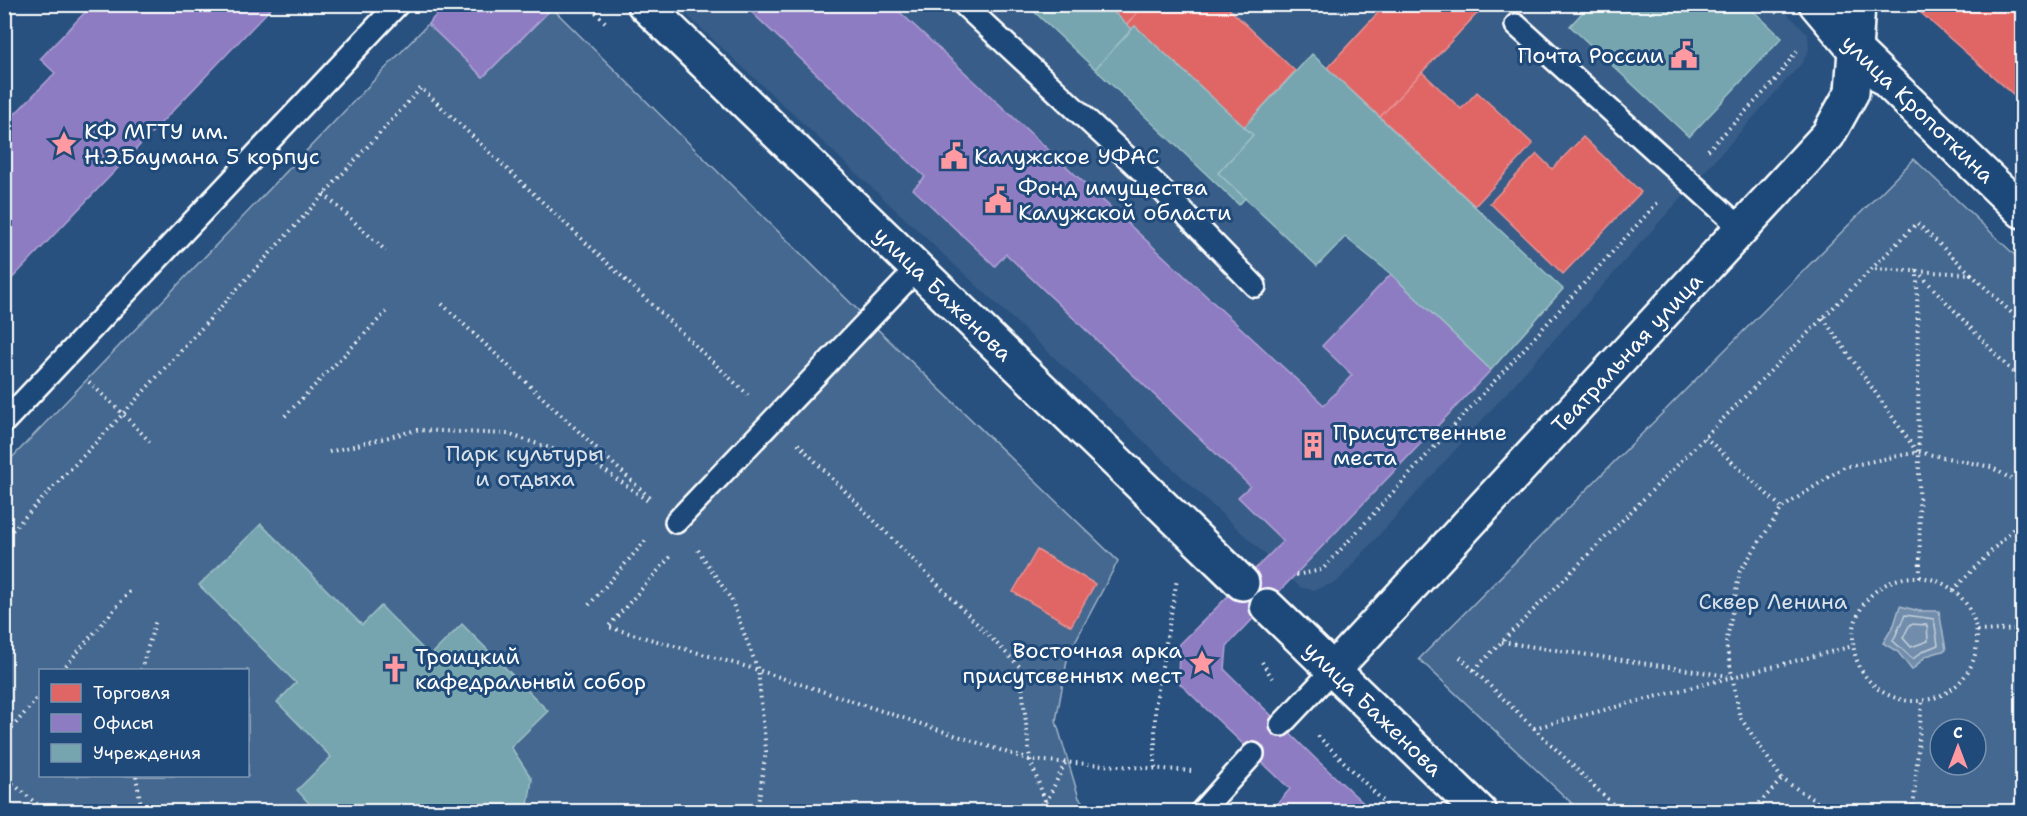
<svg xmlns="http://www.w3.org/2000/svg" width="2027" height="816" font-family="'Shantell Sans',sans-serif">
<style>
.built{fill:#375d88}
.green{fill:#446890;stroke:#a2b4c8;stroke-width:1.5;fill-rule:evenodd}
.water{fill:#718dab;stroke:#aabbcd;stroke-width:1.5}
.shops{fill:#e06666;stroke:#e99494;stroke-width:1.5}
.offices{fill:#8e7cc3;stroke:#b0a3d5;stroke-width:1.5}
.public{fill:#76a5af;stroke:#9fc0c7;stroke-width:1.5}
.lines{fill:none;stroke-linecap:round;stroke-linejoin:round}
.shore{stroke:#c6d1dd;stroke-width:1.5}
.service-casing{stroke:#fff;stroke-width:26}
.minor-casing{stroke:#fff;stroke-width:38}
.tertiary-casing{stroke:#fff;stroke-width:38}
.path{stroke:#fff;stroke-width:4;stroke-dasharray:1.5 4.5;stroke-linecap:butt}
.service{stroke:#1f4a7a;stroke-width:21}
.minor{stroke:#1f4a7a;stroke-width:33}
.tertiary{stroke:#1f4a7a;stroke-width:33}
.labels{text-anchor:middle;dominant-baseline:central;stroke-width:6;stroke-linejoin:round;paint-order:stroke}
.poi-label{font-size:22px;fill:#fff;stroke:#1f4a7a;text-anchor:start}
.street-label{font-size:22px;fill:#fff;stroke:#1f4a7a}
.park-label{font-size:22px;fill:#dae1e9;stroke:#1f4a7a}
</style>
<rect width="100%" height="100%" fill="#28517f"/>
<filter id="ink" filterUnits="userSpaceOnUse"><feTurbulence type="fractalNoise" baseFrequency=".0167" numOctaves="2"/><feDisplacementMap in="SourceGraphic" scale="12" xChannelSelector="R" yChannelSelector="G"/><feConvolveMatrix kernelMatrix="1 2 1 2 8 2 1 2 1" color-interpolation-filters="sRGB"/></filter>
<g filter="url(#ink)">
<!-- built -->
<path class="built" d="M1777,4L1808,34L1809,50L1802,63L1337,582L1314,590L1301,588L676,5Z"/>
<!-- green -->
<path class="green" d="M552,8L868,320L1118,561L1068,655L1056,721L1079,798L1091,811H5L4,466L428,24L483,77ZM40,670H248V776H40Z
M1914,159L2022,262V811H1580L1419,659ZM1940,729H1976V765H1940Z"/>
<!-- water -->
<path class="water" d="M1900,606L1919,611H1939L1946,650L1926,656L1912,670L1898,652L1883,643L1894,625Z"/>
<!-- shops -->
<path class="shops" d="M1105,4H1145L1126,25Z
M1145,4H1224L1295,71L1244,127L1135,26L1132,29L1126,25Z
M1386,4H1486L1380,117L1327,68Z
M2022,4V102L1912,5V4Z
M1422,72L1461,109L1477,92L1533,144L1475,206L1380,117Z
M1583,137L1641,192L1563,274L1490,203L1537,154L1552,169Z
M1037,550L1095,584L1071,626L1013,592Z"/>
<!-- offices -->
<path class="offices" d="M93,4H275L4,287V125L55,73L40,59Z
M446,4H556L483,77L428,24Z
M743,4H891L1324,405L1352,375L1322,346L1391,274L1491,370L1227,646L1225,670L1318,761L1373,812H1270L1290,789L1178,682L1179,645L1283,541L1238,497L1250,486L1006,254L995,266L913,189L925,177Z"/>
<!-- public -->
<path class="public" d="M1026,4H1105L1132,29L1095,69Z
M1590,4H1746L1782,38L1689,137L1570,26Z
M1135,26L1253,135L1218,173L1245,198L1239,205L1095,69Z
M1312,54L1563,289L1491,370L1391,274L1345,237L1317,266L1218,173L1253,135L1244,127Z
M261,524L362,625L381,606L430,656L462,624L548,711L511,747L532,779L527,812H317L297,790L331,757L277,702L296,683L199,585Z"/>
<g class="lines">
<!-- shore -->
<path class="shore" d="M1905,615L1934,619L1938,645L1923,651L1913,659L1893,641Z
M1910,624L1927,625L1928,641L1911,647L1903,638Z"/>
<defs>
<path id="service" d="M963,4L1160,188L1255,286
M1516,25L1742,229
M4,422L398,4
M676,522L917,269
M1281,725L1333,670
M1201,812L1253,754"/>
<path id="minor" d="M1816,4L1855,50
M1855,50L1858,4"/>
<path id="tertiary" d="M644,4L1242,583
M1855,50L2022,211
M1267,606L1480,812
M1333,670L1828,135L1852,92L1855,50"/>
</defs>
<!-- service casing -->
<use href="#service" class="service-casing"/>
<!-- minor casing -->
<use href="#minor" class="minor-casing"/>
<!-- tertiary casing -->
<use href="#tertiary" class="tertiary-casing"/>
<!-- path -->
<path class="path" d="M587,4L606,23
M1767,4L1777,13
M1708,150L1774,82L1798,49
M324,194L386,251
M1971,274L2022,323
M442,304L650,498
M1823,318L1917,452
M89,382L123,414L421,88L748,395
M285,416L386,312
M1705,437L1782,508
M798,444L1020,667L1030,760L1046,803L1056,812
M329,452L417,430L508,434L594,463L648,501
M4,539L123,414L153,445
M698,550L731,599L758,670L766,751L757,812
M670,557L608,627L758,670L1030,760L1192,771
M1296,575L1322,570L1659,201
M1920,577L1917,271L2022,382
M1853 639a62 62 0 1 1 124 0a62 62 0 1 1-124 0Z
M1953,590L2022,520
M589,605L646,540
M1977,631L2022,629
M1502,642L1728,676
M1460,657L1621,812
M1262,662L1274,681
M62,670L131,590
M141,670L156,620
M1474,670L1917,223L1971,274L1873,269
M1534,728L1853,646
M1318,736L1394,812
M4,737L40,695
M4,740L11,756L4,772
M1155,768V707L1177,579
M4,776L46,812
M136,776L142,812
M1018,812L1046,803L1066,761
M1751,812L1782,779
M1832,812L1782,779L1740,717L1726,644L1740,571L1782,508L1844,467L1918,452L1991,467L2011,479
M1913,812L1922,701
M2004,812L2022,799"/>
<!-- service -->
<use href="#service" class="service"/>
<!-- minor -->
<use href="#minor" class="minor"/>
<!-- tertiary -->
<use href="#tertiary" class="tertiary"/>
</g>
</g>
<!-- icons -->
<defs>
<symbol id="civic-bare" viewBox="-9 -9 18 18"><path d="M-.6-6.5H3V-4.5H.6V-3L4-1V1h2V6H-6V1h2V-1L-.6-3ZM-1.2 2.5V6h2.4V2.5Z" fill="#ff9aa2" stroke="#1f4a7a" stroke-width="2.5" paint-order="stroke"/></symbol>
<symbol id="sight-bare" viewBox="-9 -9 18 18"><path d="M0-6L1.8-2.2L6-1.7L2.9 1.2L3.7 5.4L0 3.3L-3.7 5.4L-2.9 1.2L-6-1.7L-1.8-2.2Z" fill="#ff9aa2" stroke="#1f4a7a" stroke-width="2.5" paint-order="stroke"/></symbol>
<symbol id="building-bare" viewBox="-9 -9 18 18"><path d="M-4-6H4V6H1V3H-1V6H-4ZM-2.5-4.3h1.7v1.8h-1.7ZM.8-4.3h1.7v1.8H.8ZM-2.5-1h1.7V.8h-1.7ZM.8-1h1.7V.8H.8Z" fill="#ff9aa2" stroke="#1f4a7a" stroke-width="2.5" paint-order="stroke"/></symbol>
<symbol id="church-bare" viewBox="-9 -9 18 18"><path d="M-1.2-6h2.4v3.5h3.3v2.4h-3.3V6h-2.4V-.1h-3.3v-2.4h3.3Z" fill="#ff9aa2" stroke="#1f4a7a" stroke-width="2.5" paint-order="stroke"/></symbol>
</defs>
<g fill-rule="evenodd">
<use href="#civic-bare" x="1665" y="36" width="38" height="38"/>
<use href="#sight-bare" x="45" y="125" width="38" height="38"/>
<use href="#civic-bare" x="935" y="137" width="38" height="38"/>
<use href="#civic-bare" x="979" y="181" width="38" height="38"/>
<use href="#building-bare" x="1294" y="426" width="38" height="38"/>
<use href="#sight-bare" x="1183" y="644" width="38" height="38"/>
<use href="#church-bare" x="376" y="650" width="38" height="38"/>
</g>
<g class="labels">
<!-- poi labels -->
<g class="poi-label">
<text x="1664" y="55" text-anchor="end">Почта России</text>
<text x="84" y="131">КФ МГТУ им.<tspan x="84" dy="25">Н.Э.Баумана 5 корпус</tspan></text>
<text x="974" y="156">Калужское УФАС</text>
<text x="1018" y="187">Фонд имущества<tspan x="1018" dy="25">Калужской области</tspan></text>
<text x="1333" y="432">Присутственные<tspan x="1333" dy="25">места</tspan></text>
<text x="1182" y="650" text-anchor="end">Восточная арка<tspan x="1182" dy="25">присутсвенных мест</tspan></text>
<text x="415" y="656">Троицкий<tspan x="415" dy="25">кафедральный собор</tspan></text>
</g>
<!-- street labels -->
<g class="street-label">
<text transform="translate(1918 109) rotate(44)">улица Кропоткина</text>
<text transform="translate(943 294) rotate(44)">улица Баженова</text>
<text transform="translate(1627 353) rotate(-47)">Театральная улица</text>
<text transform="translate(1373 709) rotate(44)">улица Баженова</text>
</g>
<!-- park labels -->
<g class="park-label">
<text x="525" y="453">Парк культуры<tspan x="525" dy="25">и отдыха</tspan></text>
<text x="1773" y="601">Сквер Ленина</text>
</g>
</g>
<!-- margin -->
<rect width="2027" height="816" fill="none" stroke="#1f4a7a" stroke-width="24"/>
<rect x="12" y="12" width="2003" height="792" fill="none" stroke="#fff" stroke-width="2" filter="url(#ink)"/>
<!-- legend -->
<rect x="39" y="669" width="210" height="108" fill="#1f4a7a" stroke="#7992af" stroke-width="1.5"/>
<rect x="51" y="684" width="30" height="18" fill="#e06666" stroke="#7992af" stroke-width="1.5"/>
<text x="93" y="699" font-size="18" fill="#ffffff">Торговля</text>
<rect x="51" y="714" width="30" height="18" fill="#8e7cc3" stroke="#7992af" stroke-width="1.5"/>
<text x="93" y="729" font-size="18" fill="#ffffff">Офисы</text>
<rect x="51" y="744" width="30" height="18" fill="#76a5af" stroke="#7992af" stroke-width="1.5"/>
<text x="93" y="759" font-size="18" fill="#ffffff">Учреждения</text>
<!-- north arrow -->
<g transform="translate(1958 747)"><circle r="28" fill="#1f4a7a" stroke="#7992af" stroke-width="1.5"/>
<path d="M0-4.5L10 22L0 15L-10 22Z" fill="#ff9aa2"/>
<text y="-9" font-size="16" font-weight="bold" text-anchor="middle" fill="#ffffff">С</text>
</g>
</svg>
